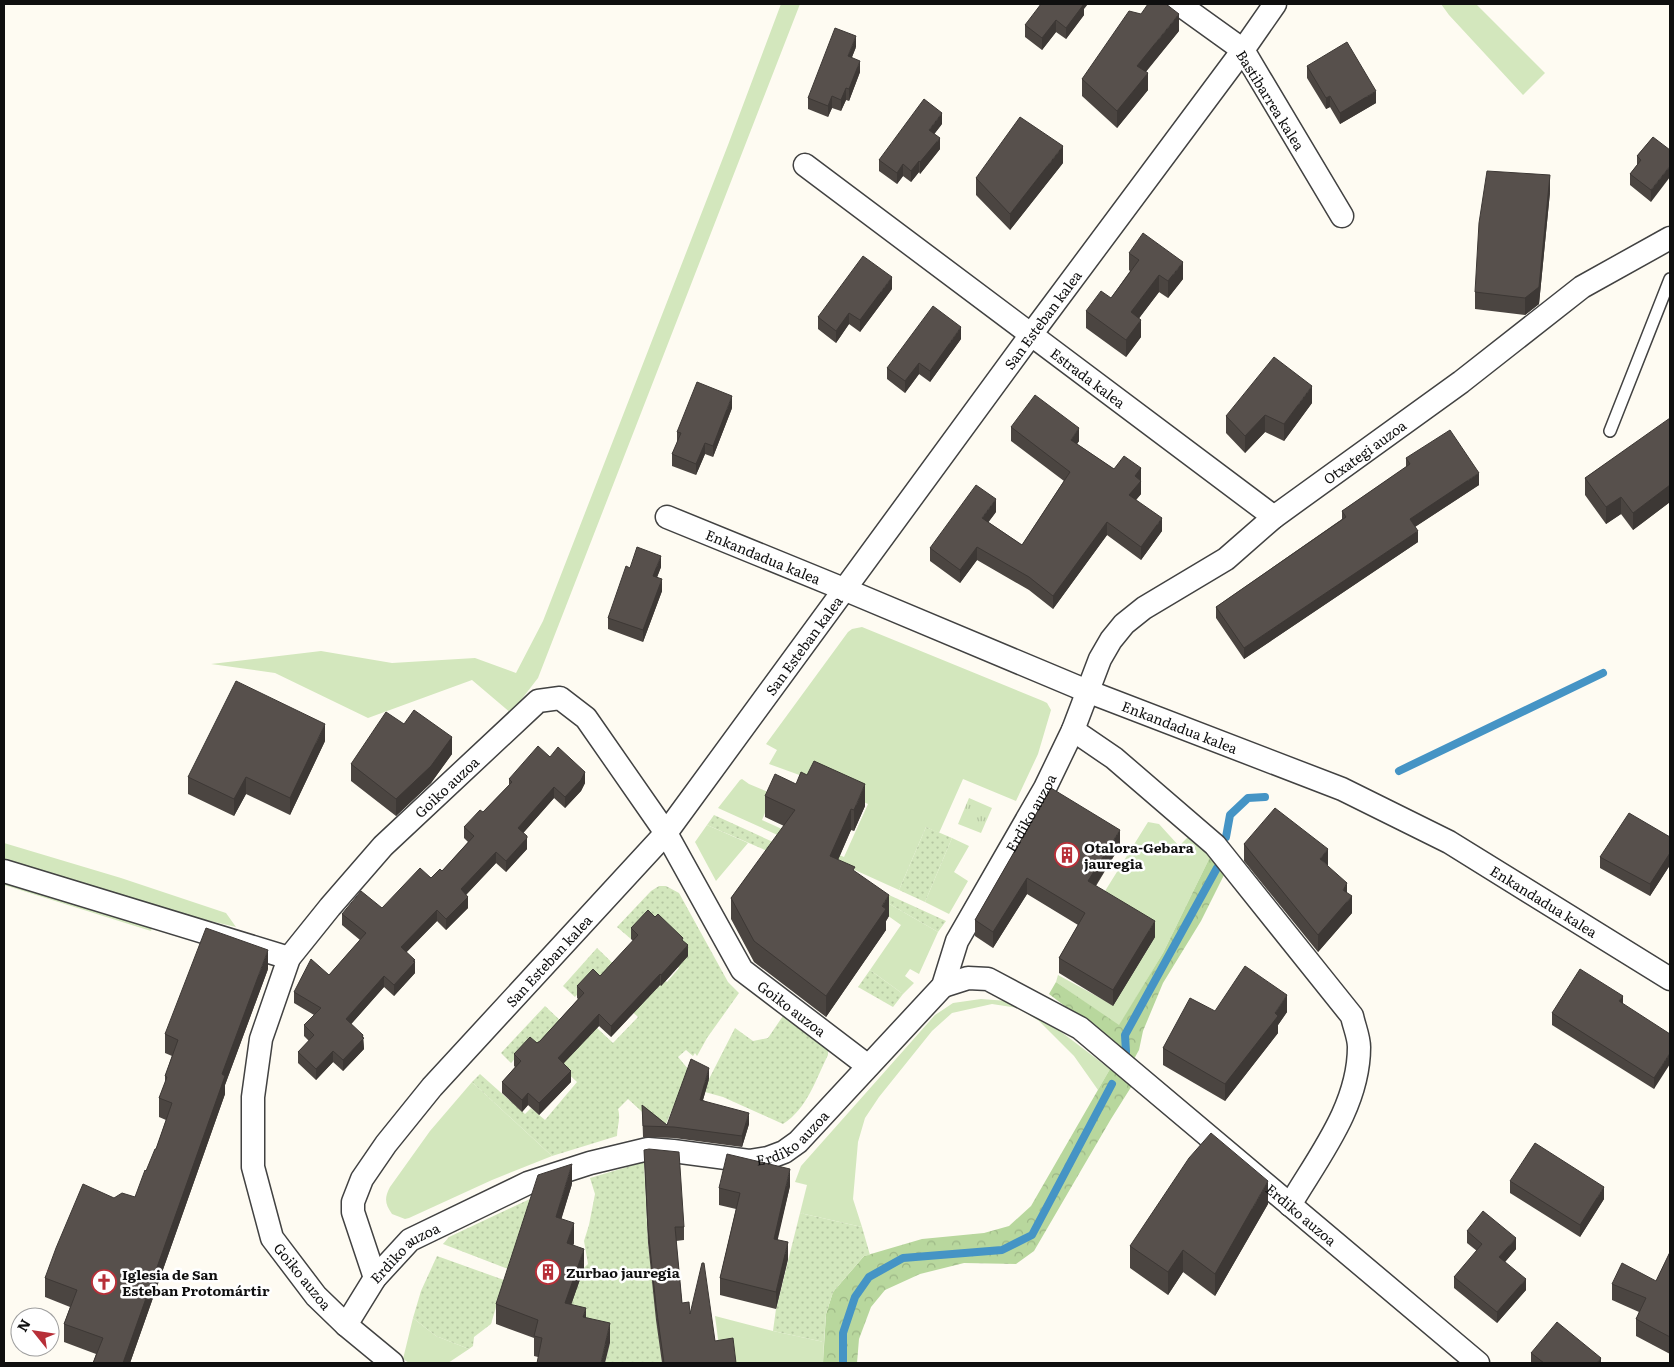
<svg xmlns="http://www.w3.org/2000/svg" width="1674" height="1367" font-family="Literata,serif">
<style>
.grass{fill:#d3e7bd}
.forest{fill:url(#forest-crowns)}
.park{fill:url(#park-tufts)}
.garden{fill:url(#garden-dots)}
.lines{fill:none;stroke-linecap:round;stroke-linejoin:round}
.stream{stroke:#4594c5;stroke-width:8}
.service-casing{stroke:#424242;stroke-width:14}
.minor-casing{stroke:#424242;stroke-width:25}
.service{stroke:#fff;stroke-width:11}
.minor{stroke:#fff;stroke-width:22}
.wall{fill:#4b4541}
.shaded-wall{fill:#3d3835}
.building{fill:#57504c;stroke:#3d3835}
.labels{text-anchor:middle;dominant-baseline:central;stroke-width:5;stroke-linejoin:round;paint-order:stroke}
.street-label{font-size:14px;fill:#0f0f0f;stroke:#fff}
.poi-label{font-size:14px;font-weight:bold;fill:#0f0f0f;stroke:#fff;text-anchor:start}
</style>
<defs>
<pattern id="forest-crowns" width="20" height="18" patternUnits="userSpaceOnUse" patternTransform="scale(1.25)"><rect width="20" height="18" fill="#b8d79d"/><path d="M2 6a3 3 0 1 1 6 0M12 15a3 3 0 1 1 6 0" fill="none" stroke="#9db786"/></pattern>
<pattern id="park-tufts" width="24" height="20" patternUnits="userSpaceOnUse" patternTransform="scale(1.25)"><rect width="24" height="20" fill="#d3e7bd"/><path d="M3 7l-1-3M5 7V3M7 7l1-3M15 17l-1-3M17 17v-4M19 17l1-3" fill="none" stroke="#b4c5a1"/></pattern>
<pattern id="garden-dots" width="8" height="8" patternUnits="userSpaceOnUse" patternTransform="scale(1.25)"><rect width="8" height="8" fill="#d3e7bd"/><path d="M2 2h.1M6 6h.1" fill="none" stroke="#b4c5a1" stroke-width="1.8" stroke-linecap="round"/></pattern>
</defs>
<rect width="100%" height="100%" fill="#fefbf2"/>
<!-- grass -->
<path class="grass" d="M781,4H800L538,678L511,713L472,680L368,718L275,673L211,664L321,651L392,663L475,658L516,673L543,621L728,145Z
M1441,4H1476L1545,73L1523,95L1449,15Z
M862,627L1043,701L1047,703L1051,710L1038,754L1016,801L963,779L939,833L926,827L899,890L718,808L740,780L742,779L749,784L773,794L762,820L844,857L868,804L816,781L769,764L777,750L766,744L848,632L852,629Z
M1148,822L1159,824L1179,846L1191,834L1211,855L1163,953L1119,1026L1056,982L1058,975L1113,1005L1087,920Z
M707,825L748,843L716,881L695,842Z
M952,838L969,846L954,872L968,881L949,914L925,902Z
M4,843L121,878L226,913L236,927L159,909L4,861Z
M4,877L154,924L151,931L4,885Z
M853,891L886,902L938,932L919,974L910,969L905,976L914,983L903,994L870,970L901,925Z
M981,999L1008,1001L1031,1009L1110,1069L1098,1090L1074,1056L1039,1021L1018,1008L992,1004L952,1013L932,1031L879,1097L865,1118L858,1142L853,1199L862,1227L800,1213L807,1185L795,1182L801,1166L935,1015L953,1003Z
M472,1082L552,1156L492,1180L409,1218L405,1219L392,1214C385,1204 384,1198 390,1187L430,1131Z
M715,1316L773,1331L824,1342L823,1363H734L720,1354Z
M413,1318L436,1336L469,1349L448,1363H409L403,1359Z"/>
<!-- forest -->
<path class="forest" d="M1211,855L1226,871L1201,921L1163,983L1143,1031L1139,1050L1134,1059L1049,994L1056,982L1119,1025L1163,953Z
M1110,1069L1133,1084L1111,1119L1034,1251L1016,1264L964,1263L920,1274L885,1290L871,1307L859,1339L857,1363H823L826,1314L833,1292L864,1256L922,1239L984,1233L1009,1226L1031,1206Z"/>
<!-- park -->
<path class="park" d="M969,798L992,808L981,833L958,824Z"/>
<!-- garden -->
<path class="garden" d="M714,815L946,921L938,932L886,902L707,825Z
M926,827L952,838L925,902L899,890Z
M659,886H666L679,893L728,982L739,993L707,1038L697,1056L695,1053L693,1056L686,1050L678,1057L689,1070L663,1131L628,1099L618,1109C621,1119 617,1126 617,1136L552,1156L472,1082L480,1074L525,1114L531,1108L545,1120L577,1082L540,1047L529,1043L511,1063L501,1053L545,1006L565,1025L597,1028L613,1043L638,1017L604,985L592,979L575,997L563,986L597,948L636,986L657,988L666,981L667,982L679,968L648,922L631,939L617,927L651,891Z
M870,970L903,994L893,1007L858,987Z
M785,1013L828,1050V1055C816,1079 807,1109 783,1124L723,1097L705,1092L709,1079L735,1028L753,1041L768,1038Z
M644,1162L648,1243L662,1363H605L610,1343L556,1295L588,1264L584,1241L589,1225L595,1194L590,1178Z
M532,1198L508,1269L443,1244L449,1237Z
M800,1213L862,1227L870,1255L864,1256L833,1292L826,1314L824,1342L773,1331L776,1309Z
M437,1256L504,1280L491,1324L474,1337L473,1346L469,1349L436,1336L413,1318L421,1291Z"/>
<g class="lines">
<!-- stream -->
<path class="stream" d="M1399,771L1603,673
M1226,837L1230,815L1248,798L1265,797
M1126,1052L1125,1035L1217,868
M843,1363V1333L855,1297L869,1277L903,1258L1002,1250L1032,1235L1112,1084"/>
<defs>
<path id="service" d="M1610,431L1670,279"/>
<g id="minor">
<path d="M1179,4L1243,50L1342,216"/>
<path id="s1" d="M805,165L1274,517"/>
<path id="s2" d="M667,517L846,590L1087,691L1342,789L1449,842L1670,979"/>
<path d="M1073,730L1114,758L1215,845L1352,1016C1354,1026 1359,1037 1359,1047C1359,1106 1319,1156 1290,1205"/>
<path d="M4,871L289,958"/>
<path id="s3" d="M943,986L968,978L988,979L1080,1028L1478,1363"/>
<path id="s4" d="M375,1278L353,1212V1202L362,1179L386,1144L432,1087L666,833L1030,336L1243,50L1275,4"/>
<path id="s5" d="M346,1325L375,1278L410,1240L528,1183L590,1163L648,1149L673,1151L749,1161L768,1158L784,1152L798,1142L943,986L957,941L1045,788L1073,730L1100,659L1111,640L1124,624L1144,608L1226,559L1274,517L1461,382L1582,287L1670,238"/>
<path id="s6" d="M392,1363L346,1325L316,1296L272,1238L253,1167V1097L261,1039L289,958L330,907L383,846L538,701L560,698L586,718L666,833L742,970L868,1066"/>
</g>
</defs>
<!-- service casing -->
<use href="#service" class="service-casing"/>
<!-- minor casing -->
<use href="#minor" class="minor-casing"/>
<!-- service -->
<use href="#service" class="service"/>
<!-- minor -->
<use href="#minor" class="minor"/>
</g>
<!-- wall -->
<path class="wall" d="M1084,9V15L1066,39L1056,32L1042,50L1025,37V25Z
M1179,31L1146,71L1148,90L1117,128L1082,96V79Z
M856,47L852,57L860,72L849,101L846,100L841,111L832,108L828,117L808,109V98Z
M1307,66L1376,103L1340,124L1330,107L1326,109L1307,78Z
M942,124L934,134L940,149L920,174L919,172L911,182L903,176L897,184L879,171V160Z
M1653,137L1651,202L1630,185V174L1637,165V156Z
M1063,163L1010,230L976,195V178Z
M1550,192L1539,304L1525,315L1475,309V292Z
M1129,253L1183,279L1168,298L1159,292L1139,318L1141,337L1126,357L1086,328V311L1111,298L1130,271L1129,270Z
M892,289L860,332L849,324L836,343L818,329V317Z
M961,339L930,382L919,374L905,393L887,379V368Z
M1312,403L1284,441L1265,432L1245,453L1226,433V416Z
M732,408L713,457L705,454L696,475L672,466V454L677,443V432Z
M1670,419V502L1633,530L1621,514L1606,524L1585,495V478Z
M1011,427L1079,441L1077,444L1114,469L1141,468V494L1136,500L1162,531L1141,560L1107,535L1053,609L1029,590L977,560L960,583L930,561V548L996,512L988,522L1022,545L1064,481L1011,441Z
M1406,458L1479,485L1415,527L1418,542L1244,659L1216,618V607L1342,519V511L1406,467Z
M661,567L657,577L662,591L643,642L608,629V618L630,568Z
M404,724L452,754L431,783L396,816L351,781V764Z
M325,741L290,815L246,794L234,816L188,794V777Z
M550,757L585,783L581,791L565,808L554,798L523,833L527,849L506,872L496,863L466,895L468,908L446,930L437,921L406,952L415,962V973L394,996L384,987L351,1024L363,1038L364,1049L343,1071L333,1062L316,1080L298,1063V1052L309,1041L304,1036V1025L314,1015L294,1003V992L329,975L360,940L342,925V914L382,908L431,878L442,871L468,842L464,838V827L483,812L509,785V779Z
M1051,788L1120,846L1096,886L1155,937L1113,1006L1059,973V958L1078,925L1027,894L993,948L975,936V920Z
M765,796L865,806L854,831L851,830L838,860L855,872L889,916L886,921V930L826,1017L754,962L731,919V898L784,826L765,817Z
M1670,837V865L1650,896L1600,868V857Z
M1244,844L1328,866L1352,913L1318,952L1244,861Z
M655,917L683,941L688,956L661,986L660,985L611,1037L599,1026L564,1063L571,1082L539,1115L528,1105L522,1112L502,1093V1082L515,1067L514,1066V1054L540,1041L578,999L577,998V986L600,976L633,941L631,939V928Z
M268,969L225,1085V1094L130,1363H93L96,1354L64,1342V1324L70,1307L45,1297V1278L114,1198L135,1197L156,1149L166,1120L159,1117V1098L165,1083V1076L172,1056L165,1053V1034Z
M1215,1011L1287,1012L1278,1025V1033L1225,1101L1163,1065V1048Z
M1552,1013L1670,1034L1654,1089L1552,1025Z
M709,1079L703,1100L749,1124L742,1147L674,1138L643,1137L642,1105L667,1125Z
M644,1150L684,1227V1240L676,1241L682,1303L690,1314L736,1363H662L656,1320L648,1243Z
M1510,1181L1604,1199L1580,1237L1510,1193Z
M572,1184L561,1219L574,1243L573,1245L584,1268L571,1305L586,1318L610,1343L538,1357L534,1356V1338L496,1324V1304Z
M790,1186L777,1239L788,1259L776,1309L720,1295V1278L736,1209L719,1205V1188Z
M1268,1204L1215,1296L1183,1272L1168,1295L1130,1268V1246Z
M1467,1231L1516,1249L1505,1262L1526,1290L1497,1323L1454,1288V1277L1477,1251L1467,1243Z
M1670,1252V1354L1636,1336V1319L1639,1312L1612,1300V1284L1656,1281Z
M1531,1353L1601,1363H1531Z"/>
<!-- shaded-wall -->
<path class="shaded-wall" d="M1081,4H1088L1084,9V15L1066,39V28Z
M1179,14V31L1137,83V66Z
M1056,20V32L1042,50V38Z
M856,36V47L848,67V56Z
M860,61V72L849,101V89Z
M1148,73V90L1117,128V111Z
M846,88V100L841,111V100Z
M1376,91V103L1340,124V113Z
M832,96V108L828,117V106Z
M1330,96V107L1326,109V98Z
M942,113V124L929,141V130Z
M940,138V149L920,174V162Z
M1063,146V163L1010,230V214Z
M919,161V172L911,182V171Z
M903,164V176L897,184V173Z
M1670,166V177L1651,202V190Z
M1550,175V192L1539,304L1525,315V298Z
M1183,262V279L1168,298V281Z
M1159,275V292L1131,329V312Z
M892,277V289L860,332V320Z
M849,313V324L836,343V331Z
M1141,320V337L1126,357V340Z
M961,327V339L930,382V371Z
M919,363V374L905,393V381Z
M1312,386V403L1284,441V424Z
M732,396V408L713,457V446Z
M1265,415V432L1245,453V436Z
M1079,428V441L1071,453V440Z
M705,443V454L696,475V464Z
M1141,468V494L1129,508V495L1135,476Z
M1479,473V485L1410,530V519Z
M1670,485V502L1633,530V513Z
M1621,497V514L1606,524V507Z
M996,499V512L982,531V518Z
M1162,518V531L1141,560V547Z
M1107,522V535L1053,609V596Z
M1418,531V542L1244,659V648Z
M977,547V560L960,583V570Z
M661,556V567L653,588V576Z
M662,579V591L643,642V630Z
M325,724V741L290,815V798Z
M452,737V754L431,783L396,816V799Z
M585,772V783L581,791L565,808V797Z
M246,777V794L234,816V799Z
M865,784V806L854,831V810Z
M554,787V798L518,839V828Z
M851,809V830L830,878V856Z
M1120,830V846L1088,897V881Z
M527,838V849L506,872V861Z
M1328,849V866L1320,859Z
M496,852V863L461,900V889Z
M1670,853V865L1650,896V884Z
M1027,878V894L993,948V932Z
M1347,883V900L1343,890Z
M889,895V916L886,921V930L826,1017V996Z
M1352,896V913L1318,952V935Z
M468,897V908L446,930V919Z
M437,910V921L401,958V947Z
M1155,921V937L1113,1006V990Z
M688,945V956L661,986V975Z
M268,950V969L225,1085V1094L130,1363H123L222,1074Z
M415,960V973L394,996V985Z
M660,974V985L611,1037V1026Z
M384,976V987L346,1030V1019Z
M1287,995V1012L1278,1025V1033L1225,1101V1084L1275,1013Z
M1623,996V1007L1619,1001Z
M599,1014V1026L558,1069V1058Z
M363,1035L364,1049L343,1071V1060Z
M333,1051V1062L316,1080V1069Z
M1670,1053V1064L1654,1089V1078Z
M709,1068V1079L700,1110V1100Z
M571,1071V1082L539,1115V1103Z
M528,1093V1105L522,1112V1100Z
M749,1113V1124L742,1147V1136Z
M572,1164V1184L556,1237V1217Z
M790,1169V1186L774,1256V1239Z
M1268,1181V1204L1215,1296V1274Z
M1604,1187V1199L1580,1237V1225Z
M574,1223V1243L567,1262V1243Z
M1516,1238V1249L1499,1269V1257Z
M788,1242V1259L776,1309V1292Z
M584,1249V1268L565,1322V1303Z
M1183,1250V1272L1168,1295V1272Z
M1526,1279V1290L1497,1323V1312Z
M586,1308V1328L583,1317Z
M610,1323V1343L605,1363H601Z
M1601,1358V1363H1597Z"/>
<!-- building -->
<path class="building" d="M1041,4H1084L1066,28L1056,20L1042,38L1025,25Z
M1148,4H1166L1179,14L1137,66L1148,73L1117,111L1082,79L1129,11L1141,14Z
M835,28L856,36L848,56L860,61L849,89L846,88L841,100L832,96L828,106L808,98Z
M1347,42L1376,91L1340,113L1330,96L1326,98L1307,66Z
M924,99L942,113L929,130L940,138L920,162L919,161L911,171L903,164L897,173L879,160Z
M1020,117L1063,146L1010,214L976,178Z
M1653,137L1670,150V166L1651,190L1630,174L1641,160L1637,156Z
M1487,171L1550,175L1539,287L1525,298L1475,292L1479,223Z
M1143,233L1183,262L1168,281L1159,275L1131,312L1141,320L1126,340L1086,311L1101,291L1111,298L1139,260L1129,253Z
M863,256L892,277L860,320L849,313L836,331L818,317Z
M933,306L961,327L930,371L919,363L905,381L887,368Z
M1274,357L1312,386L1284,424L1265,415L1245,436L1226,416Z
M697,382L732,396L713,446L705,443L696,464L672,454L681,433L677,432Z
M1035,395L1079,428L1071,440L1114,469L1124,456L1141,468L1135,476L1141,481L1129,495L1162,518L1141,547L1107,522L1053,596L1029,577L977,547L960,570L930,548L976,485L996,499L982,518L1022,545L1070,472L1011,427Z
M1670,418V485L1633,513L1621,497L1606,507L1585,478Z
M1450,430L1479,473L1410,519L1418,531L1244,648L1216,607L1346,517L1342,511L1410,464L1406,458Z
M637,547L661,556L653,576L662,579L643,630L608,618L626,566L630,568Z
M236,681L325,724L290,798L246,777L234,799L188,777Z
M414,710L452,737L431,766L396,799L351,764L386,712L404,724Z
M538,746L550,757L558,747L585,772L581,780L565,797L554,787L518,828L527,836V838L506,861L496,852L461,889L468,897L446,919L437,910L401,947L415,960L413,961L415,962L394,985L384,976L346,1019L363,1035L362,1037L364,1038L343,1060L333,1051L316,1069L298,1052L314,1035L304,1025L321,1008L294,992L311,959L329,975L366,933L342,914L361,891L382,908L420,868L431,878L440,869L442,871L474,836L464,827L480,810L483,812L512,782L509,779Z
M814,761L865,784L854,810L851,809L830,856L855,867L853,870L889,895L882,906L886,909L826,996L754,941L731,898L795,810L765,796L775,774L796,784L801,772L807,775Z
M1051,788L1120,830L1088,881L1155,921L1113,990L1059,958L1085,913L1027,878L993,932L975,920Z
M1275,808L1328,849L1320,859L1347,883L1343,890L1352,896L1318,935L1244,844Z
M1629,813L1670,837V853L1650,884L1600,857Z
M648,910L655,917L658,914L683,938L682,940L688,945L661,975L660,974L611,1026L599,1014L558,1058L571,1071L539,1103L528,1093L522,1100L502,1082L521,1061L514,1054L530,1037L537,1043L540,1041L584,993L577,986L593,969L600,976L638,935L631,928Z
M206,928L268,950L222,1074L225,1076L123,1363H93L103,1338L64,1324L77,1290L45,1278L56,1248L83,1184L114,1198L122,1193L135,1197L145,1170L146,1171L155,1149H156L172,1103L159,1098L167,1077L165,1076L178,1040L165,1034Z
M1245,966L1287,995L1275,1013L1278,1016L1225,1084L1163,1048L1190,998L1215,1011Z
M1580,969L1623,996L1619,1001L1670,1034V1053L1654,1078L1552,1013Z
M691,1059L709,1068L700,1100L749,1113L742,1136L674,1127L643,1126L642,1105L667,1125Z
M1211,1133L1268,1181L1215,1274L1183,1250L1168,1272L1130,1246L1189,1158Z
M1535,1143L1604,1187L1580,1225L1510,1181Z
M649,1149L679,1152L684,1227H675L682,1303L689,1302L690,1314L702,1263H704L715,1341L733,1338L736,1363H664L656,1306L648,1229L644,1150Z
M727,1154L790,1169L774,1239L788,1242L776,1292L720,1278L740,1193L719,1188Z
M572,1164L556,1217L574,1223L567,1243L584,1249L565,1303L586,1308L583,1317L610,1323L601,1363H537L542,1338L534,1336L538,1320L496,1304L538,1175Z
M1483,1211L1516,1238L1499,1257L1526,1279L1497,1312L1454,1277L1482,1244L1467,1231Z
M1670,1252V1337L1636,1319L1646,1298L1612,1284L1622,1263L1656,1281Z
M1557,1322L1601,1358L1597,1363H1544L1531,1353Z"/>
<!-- icons -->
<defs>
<symbol id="building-ring" viewBox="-11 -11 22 22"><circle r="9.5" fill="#fff" stroke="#b72f38" stroke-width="1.5"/><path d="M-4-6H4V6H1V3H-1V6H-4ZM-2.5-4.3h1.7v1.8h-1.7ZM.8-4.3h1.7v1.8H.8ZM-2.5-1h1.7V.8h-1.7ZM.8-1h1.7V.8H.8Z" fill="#b72f38"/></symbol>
<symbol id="church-ring" viewBox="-11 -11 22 22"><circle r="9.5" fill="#fff" stroke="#b72f38" stroke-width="1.5"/><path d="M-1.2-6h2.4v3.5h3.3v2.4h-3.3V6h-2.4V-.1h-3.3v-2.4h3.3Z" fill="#b72f38"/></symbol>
</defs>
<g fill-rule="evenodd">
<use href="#building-ring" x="1053" y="841" width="28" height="28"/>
<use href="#building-ring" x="534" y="1258" width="28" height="28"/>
<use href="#church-ring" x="90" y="1268" width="28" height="28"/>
</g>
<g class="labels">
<!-- street labels -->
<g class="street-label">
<text transform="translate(1271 100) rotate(58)">Bastibarrea kalea</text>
<text stroke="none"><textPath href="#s4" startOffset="1202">San Esteban kalea</textPath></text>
<text stroke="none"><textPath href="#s1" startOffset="354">Estrada kalea</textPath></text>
<text stroke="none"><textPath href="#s5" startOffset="1434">Otxategi auzoa</textPath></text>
<text stroke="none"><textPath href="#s2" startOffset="104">Enkandadua kalea</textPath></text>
<text stroke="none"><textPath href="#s4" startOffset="798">San Esteban kalea</textPath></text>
<text stroke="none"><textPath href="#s2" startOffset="554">Enkandadua kalea</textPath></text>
<text stroke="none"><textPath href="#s6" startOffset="695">Goiko auzoa</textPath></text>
<text stroke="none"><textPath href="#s5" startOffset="926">Erdiko auzoa</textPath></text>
<text stroke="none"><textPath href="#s2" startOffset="959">Enkandadua kalea</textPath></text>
<text stroke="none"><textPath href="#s4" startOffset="392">San Esteban kalea</textPath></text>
<text stroke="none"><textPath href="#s6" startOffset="1235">Goiko auzoa</textPath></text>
<text stroke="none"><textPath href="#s5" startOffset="515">Erdiko auzoa</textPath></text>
<text stroke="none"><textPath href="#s3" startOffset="440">Erdiko auzoa</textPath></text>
<text stroke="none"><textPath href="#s5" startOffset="95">Erdiko auzoa</textPath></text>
<text transform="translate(303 1276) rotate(51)">Goiko auzoa</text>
</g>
<!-- poi labels -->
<g class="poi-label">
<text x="1084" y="847">Otalora-Gebara<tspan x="1084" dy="16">jauregia</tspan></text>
<text x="566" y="1272">Zurbao jauregia</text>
<text x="122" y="1274">Iglesia de San<tspan x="122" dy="16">Esteban Protomártir</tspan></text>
</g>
</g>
<!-- border -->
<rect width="1674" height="1367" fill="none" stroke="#0f0f0f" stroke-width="10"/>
<!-- north arrow -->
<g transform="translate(35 1332) rotate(300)"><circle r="24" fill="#ffffff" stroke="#9f9f9f"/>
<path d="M0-4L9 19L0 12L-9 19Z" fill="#b72f38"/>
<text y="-8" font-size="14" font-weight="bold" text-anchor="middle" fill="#0f0f0f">N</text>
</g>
</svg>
